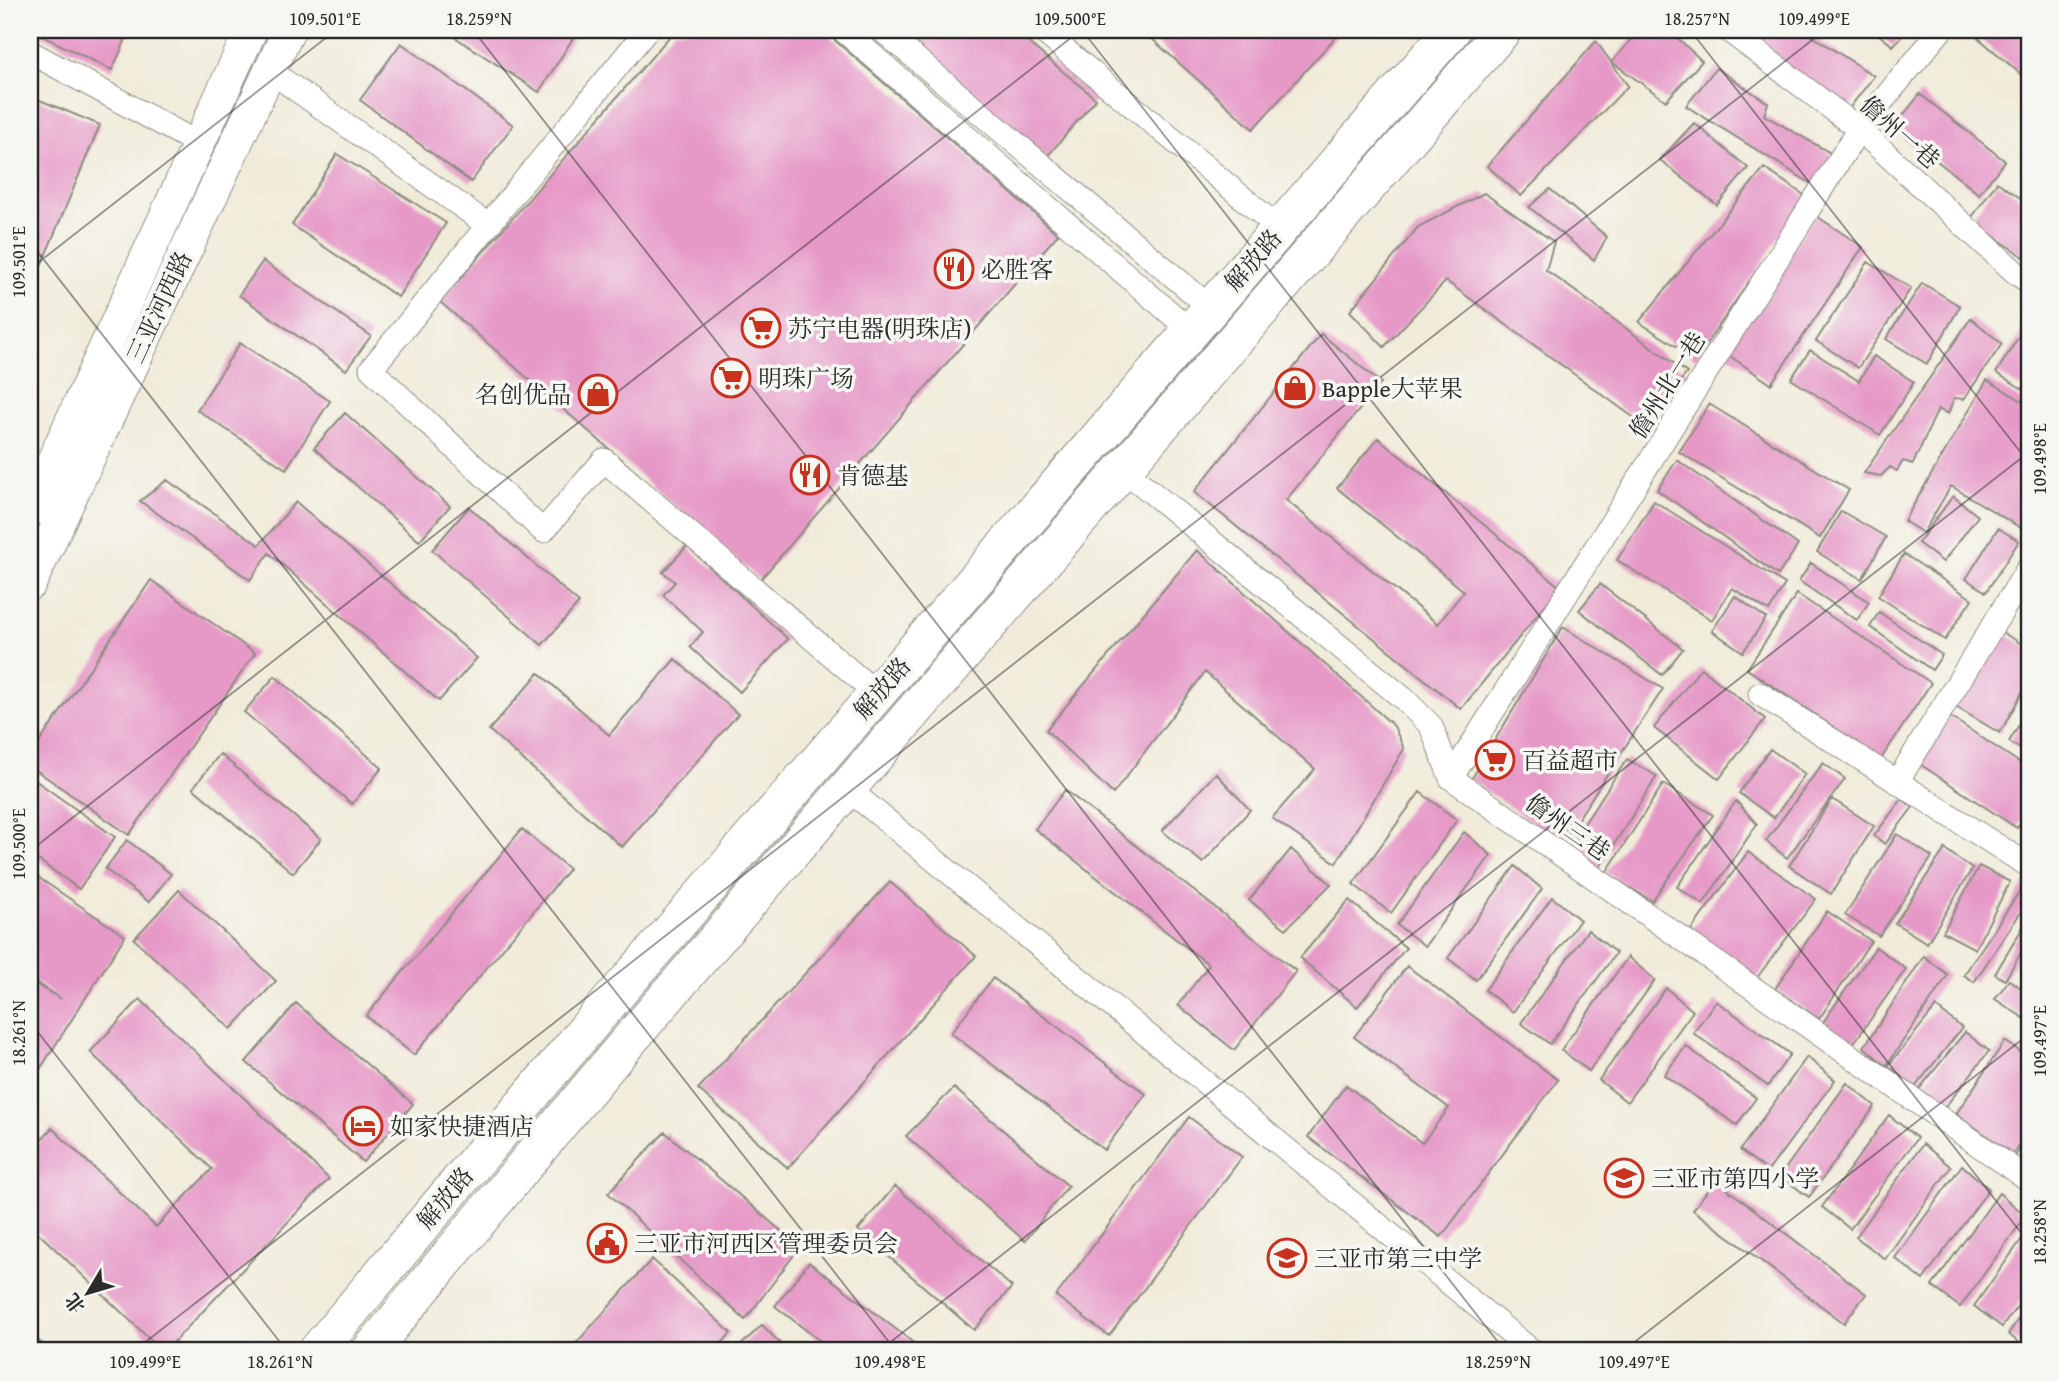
<svg xmlns="http://www.w3.org/2000/svg" width="2059" height="1381" font-family="'Gentium Book Plus','Noto Serif SC',serif">
<style>
.building{fill:#e699c7}
.lines{fill:none;stroke-linecap:round;stroke-linejoin:round}
.street-casing{stroke:#8e8c82;stroke-width:25}
.secondary-casing{stroke:#8e8c82;stroke-width:34}
.primary-casing{stroke:#8e8c82;stroke-width:39}
.street{stroke:#fff;stroke-width:23}
.secondary{stroke:#fff;stroke-width:32}
.primary{stroke:#fff;stroke-width:37}
.ticks{fill:none;stroke:#2b2b2b;stroke-width:2;stroke-opacity:0.45}
.labels{text-anchor:middle;dominant-baseline:central;stroke-width:7;stroke-linejoin:round;paint-order:stroke}
.street-label{font-size:24px;fill:#2b2b2b;stroke:#f6f6f2}
.poi-label{font-size:24px;fill:#2b2b2b;stroke:#f6f6f2;text-anchor:start}
.neatline{fill:none;stroke:#2b2b2b;stroke-width:2.5}
.ticks-label{font-size:18px;text-anchor:middle;fill:#2b2b2b}
</style>
<rect width="100%" height="100%" fill="#f6f6f2"/>
<filter id="ink" filterUnits="userSpaceOnUse"><feTurbulence type="fractalNoise" baseFrequency=".0143" numOctaves="2"/><feDisplacementMap in="SourceGraphic" scale="14" xChannelSelector="R" yChannelSelector="G"/><feConvolveMatrix kernelMatrix="1 2 1 2 8 2 1 2 1" color-interpolation-filters="sRGB"/></filter>
<filter id="wash" filterUnits="userSpaceOnUse"><feTurbulence type="fractalNoise" baseFrequency=".00686" numOctaves="4" result="noise"/><feDisplacementMap in="SourceGraphic" scale="28" xChannelSelector="R" yChannelSelector="G"/><feGaussianBlur stdDeviation="1.57" result="paint"/><feColorMatrix in="noise" values="0 0 0 0 0 0 0 0 0 0 0 0 0 0 0 0 0 1.4 0 .05"/><feComposite in="paint" operator="in"/></filter>
<g filter="url(#wash)">
<rect width="100%" height="100%" fill="#f1ecda"/>
<g id="blocks">
<!-- building -->
<path class="building" d="M30,30H130L112,70Z
M444,30H573L577,32L539,92Z
M675,30H823L1058,234L760,580L440,302Z
M894,30H1013L1096,99L1046,158Z
M1142,30H1342L1253,129Z
M1639,30H1669L1702,61L1666,101L1612,62Z
M1740,30H1803L1874,76L1847,111Z
M1873,30H1907L1893,46Z
M1979,30H2029V81L1975,35Z
M1596,41L1628,86L1521,196L1487,166Z
M401,43L513,125L471,182L360,100Z
M1716,68L1768,103L1764,115L1832,154L1815,186L1686,106Z
M1920,94L2005,161L1979,194L1894,127Z
M30,96L100,125L30,292Z
M1694,123L1748,168L1717,205L1660,160Z
M2029,151V171L2020,163Z
M337,154L446,223L398,297L292,225Z
M1764,168L1807,197L1696,359L1639,322Z
M1997,182L2029,204V249L2024,257L1970,220Z
M1550,189L1607,237L1594,260L1529,207Z
M1484,193L1554,242L1546,270L1687,373L1644,425L1446,281L1384,347L1350,311L1418,227Z
M1815,215L1863,247L1771,384L1724,352Z
M263,261L371,336L346,370L239,295Z
M1868,262L1911,288L1858,368L1816,341Z
M1922,283L1960,306L1927,364L1886,339Z
M1971,318L2002,344L1964,399L1954,398L1948,414L1938,409L1913,464L1903,461L1897,471L1890,467L1881,476L1864,473Z
M2029,320V380L2023,389L1996,373Z
M1321,334L1381,383L1286,500L1438,624L1464,591L1337,488L1378,438L1560,587L1461,709L1194,492Z
M240,343L330,401L286,469L197,410Z
M1810,350L1859,381L1874,356L1914,382L1880,435L1791,379Z
M1987,380L2029,405V525L2026,531L1951,486L1923,533L1904,521Z
M1709,404L1849,490L1820,538L1679,452Z
M345,413L450,506L419,541L314,448Z
M1677,460L1798,545L1778,575L1657,490Z
M167,480L259,545L296,502L477,658L439,701L269,553L250,580L140,501Z
M1953,496L1978,516L1943,562L1918,543Z
M1654,501L1785,584L1769,611L1732,588L1712,620L1617,560Z
M469,507L579,603L542,645L432,550Z
M1841,511L1886,537L1862,579L1817,552Z
M1998,528L2019,541L1986,592L1966,579Z
M687,546L788,639L740,692L690,647L703,632L663,595L675,582L663,572Z
M1197,550L1394,726L1404,749L1336,863L1272,818L1315,769L1205,672L1113,794L1046,730Z
M1904,554L1972,599L1945,640L1878,596Z
M1811,563L1869,602L1857,620L1799,581Z
M151,580L255,653L129,835L30,766V756Z
M1600,584L1683,649L1662,675L1579,610Z
M1797,594L1931,683L1881,759L1747,669Z
M1735,596L1766,618L1743,652L1712,631Z
M1879,612L1942,655L1932,670L1870,627Z
M1563,627L1663,689L1562,843L1471,780Z
M1998,630L2029,648V680L2000,733L1954,706Z
M675,659L738,714L622,847L489,730L539,673L609,735Z
M1701,668L1765,719L1719,779L1654,728Z
M275,676L382,768L352,804L244,712Z
M2029,708V754L2009,742Z
M1949,716L2029,769V809L2017,828L1918,763Z
M1770,749L1805,774L1774,818L1739,793Z
M220,754L321,839L293,873L193,788Z
M1627,759L1657,776L1598,870L1568,848Z
M1823,763L1845,779L1787,858L1766,841Z
M1216,773L1250,810L1203,863L1162,831Z
M32,778L115,837L79,889L30,854V781Z
M1663,784L1713,815L1652,901L1606,873Z
M1065,790L1296,971L1234,1050L1178,1005L1209,965L1035,829Z
M1420,792L1457,820L1391,913L1353,884Z
M1832,799L1874,826L1831,894L1789,866Z
M1902,799L1913,807L1885,844L1874,836Z
M1736,801L1757,824L1703,904L1677,887Z
M522,829L569,869L414,1055L366,1016Z
M1464,832L1491,855L1425,946L1397,925Z
M1897,834L1932,857L1879,936L1845,915Z
M127,840L171,874L149,902L105,869Z
M1291,849L1331,884L1286,929L1249,900Z
M1945,849L1972,869L1927,943L1895,923Z
M1748,852L1816,899L1756,979L1689,933Z
M1515,866L1542,889L1476,980L1448,958Z
M1979,866L2010,882L1975,949L1943,932Z
M30,872L125,936L30,1085V981L61,999L30,978Z
M2029,877V900L1974,982L1964,975Z
M890,882L976,956L788,1168L698,1089Z
M179,890L276,981L231,1029L134,939Z
M1552,897L1580,920L1513,1012L1485,990Z
M1349,900L1406,948L1357,1007L1300,958Z
M1827,911L1871,941L1819,1019L1775,989Z
M2029,917V939L2005,980L1995,974Z
M1588,930L1616,953L1550,1044L1521,1023Z
M1876,947L1906,969L1851,1047L1821,1025Z
M1924,956L1948,975L1886,1066L1864,1047Z
M1628,957L1655,980L1589,1071L1561,1050Z
M1407,966L1558,1080L1441,1237L1308,1137L1346,1085L1422,1143L1449,1108L1354,1037Z
M993,978L1146,1094L1104,1150L951,1033Z
M2009,980L2029,993L2028,1021L1995,999Z
M1666,988L1693,1011L1627,1102L1599,1080Z
M140,999L329,1179L165,1351H162L30,1225V1151L52,1128L156,1227L212,1169L90,1052Z
M1716,1001L1790,1054L1768,1086L1693,1033Z
M296,1003L413,1104L363,1162L246,1062Z
M1936,1007L1962,1028L1915,1087L1888,1066Z
M1965,1032L1989,1051L1941,1112L1916,1093Z
M2005,1041L2029,1058V1130L2013,1154L1956,1114Z
M1686,1046L1756,1098L1737,1125L1664,1075Z
M1807,1057L1835,1080L1768,1171L1740,1150Z
M1847,1083L1875,1106L1809,1197L1780,1176Z
M954,1088L1068,1186L1025,1241L906,1136Z
M1889,1115L1917,1138L1850,1229L1822,1207Z
M1189,1117L1242,1157L1109,1336L1056,1296Z
M665,1132L800,1247L745,1320L608,1193Z
M2029,1137V1167L2015,1156Z
M1923,1144L1951,1167L1885,1259L1856,1237Z
M1962,1165L1989,1189L1923,1280L1895,1258Z
M1715,1180L1866,1294L1844,1323L1693,1210Z
M895,1186L1012,1287L974,1330L858,1230Z
M1999,1193L2026,1216L1960,1307L1932,1286Z
M2029,1229V1290L2002,1327L1974,1306Z
M652,1259L731,1333L715,1351H569Z
M809,1262L924,1351H833L775,1306Z
M2029,1304V1350L2008,1334Z
M762,1325L788,1351H735Z
M30,1334L51,1351H30Z"/>
</g>
</g>
<g filter="url(#ink)">
<use href="#blocks" fill-opacity="0" stroke="#8e8c82" stroke-width="2"/>
<g class="lines">
<defs>
<path id="street" d="M647,30L371,369L543,531L604,460L877,694
M843,30L1191,331
M882,30L1211,308
M1041,30L1280,229
M1728,30L1859,129L2015,272L2029,282
M30,52L199,144
M270,71L488,225
M1123,469L1404,699L1431,726L1451,778L2029,1180
M1760,694L2029,866
M1451,778L1859,129L1941,30
M1897,782L2029,567
M848,789L1532,1351"/>
<path id="secondary" d="M30,511L251,30
M30,584L289,30"/>
<path id="primary" d="M317,1351L595,1019L1452,30
M370,1351L620,1051L1503,30"/>
</defs>
<!-- street casing -->
<use href="#street" class="street-casing"/>
<!-- secondary casing -->
<use href="#secondary" class="secondary-casing"/>
<!-- primary casing -->
<use href="#primary" class="primary-casing"/>
<!-- street -->
<use href="#street" class="street"/>
<!-- secondary -->
<use href="#secondary" class="secondary"/>
<!-- primary -->
<use href="#primary" class="primary"/>
</g>
</g>
<!-- ticks -->
<path class="ticks" d="M473,30L1505,1351M1082,30L2029,1243M1690,30L2029,463M30,242L896,1351M30,269L336,30M30,851L1081,30M30,1022L287,1351M134,1351L1825,30M879,1351L2029,452M1623,1351L2029,1034"/>
<!-- icons -->
<defs>
<symbol id="restaurant-ring" viewBox="-11 -11 22 22"><circle r="9.5" fill="#f6f6f2" stroke="#c8321e" stroke-width="1.5"/><path d="M-5-6h1v4h1v-4h1v4h1v-4h1v5L-1.5 .5V6h-2V.5L-5-1ZM5-6V6H3V1.5H1.5Q1.5-4 5-6Z" fill="#c8321e"/></symbol>
<symbol id="supermarket-ring" viewBox="-11 -11 22 22"><circle r="9.5" fill="#f6f6f2" stroke="#c8321e" stroke-width="1.5"/><path d="M-6-5.5h2.5l.6 2H6L4.5 2H-2.5L-4.4-4H-6ZM-1.5 3.2a1.3 1.3 0 1 0 .1 0ZM3 3.2a1.3 1.3 0 1 0 .1 0Z" fill="#c8321e"/></symbol>
<symbol id="shop-ring" viewBox="-11 -11 22 22"><circle r="9.5" fill="#f6f6f2" stroke="#c8321e" stroke-width="1.5"/><path d="M-5-2.5h2.3a2.7 3.5 0 0 1 5.4 0H5L5.5 6h-11ZM-1.5-2.5h3a1.5 2.3 0 0 0-3 0Z" fill="#c8321e"/></symbol>
<symbol id="hotel-ring" viewBox="-11 -11 22 22"><circle r="9.5" fill="#f6f6f2" stroke="#c8321e" stroke-width="1.5"/><path d="M-6-4.5h1.5V1H6V5H4.5V3h-9V5H-6ZM-4 0a1.8 1.8 0 1 1 3.6 0ZM.5 0V-2.5h3Q6-2.5 6 0Z" fill="#c8321e"/></symbol>
<symbol id="school-ring" viewBox="-11 -11 22 22"><circle r="9.5" fill="#f6f6f2" stroke="#c8321e" stroke-width="1.5"/><path d="M0-5L7-2L0 1L-7-2ZM-4 1L0 2.5L4 1V4Q0 6-4 4Z" fill="#c8321e"/></symbol>
<symbol id="civic-ring" viewBox="-11 -11 22 22"><circle r="9.5" fill="#f6f6f2" stroke="#c8321e" stroke-width="1.5"/><path d="M-.6-6.5H3V-4.5H.6V-3L4-1V1h2V6H-6V1h2V-1L-.6-3ZM-1.2 2.5V6h2.4V2.5Z" fill="#c8321e"/></symbol>
</defs>
<g fill-rule="evenodd">
<use href="#restaurant-ring" x="932" y="247" width="44" height="44"/>
<use href="#supermarket-ring" x="739" y="306" width="44" height="44"/>
<use href="#supermarket-ring" x="709" y="356" width="44" height="44"/>
<use href="#shop-ring" x="1273" y="366" width="44" height="44"/>
<use href="#shop-ring" x="576" y="372" width="44" height="44"/>
<use href="#restaurant-ring" x="788" y="453" width="44" height="44"/>
<use href="#supermarket-ring" x="1473" y="738" width="44" height="44"/>
<use href="#hotel-ring" x="341" y="1104" width="44" height="44"/>
<use href="#school-ring" x="1602" y="1156" width="44" height="44"/>
<use href="#civic-ring" x="585" y="1221" width="44" height="44"/>
<use href="#school-ring" x="1265" y="1236" width="44" height="44"/>
</g>
<g class="labels">
<!-- street labels -->
<g class="street-label">
<text transform="translate(1900 132) rotate(41)">儋州一巷</text>
<text transform="translate(1253 260) rotate(-49)">解放路</text>
<text transform="translate(159 307) rotate(-65)">三亚河西路</text>
<text transform="translate(1667 385) rotate(-58)">儋州北一巷</text>
<text transform="translate(882 688) rotate(-49)">解放路</text>
<text transform="translate(1568 827) rotate(35)">儋州三巷</text>
<text transform="translate(445 1198) rotate(-50)">解放路</text>
</g>
<!-- poi labels -->
<g class="poi-label">
<text x="981" y="269">必胜客</text>
<text x="788" y="328">苏宁电器(明珠店)</text>
<text x="758" y="378">明珠广场</text>
<text x="1322" y="388">Bapple大苹果</text>
<text x="571" y="394" text-anchor="end">名创优品</text>
<text x="837" y="475">肯德基</text>
<text x="1522" y="760">百益超市</text>
<text x="390" y="1126">如家快捷酒店</text>
<text x="1651" y="1178">三亚市第四小学</text>
<text x="634" y="1243">三亚市河西区管理委员会</text>
<text x="1314" y="1258">三亚市第三中学</text>
</g>
</g>
<!-- margin -->
<rect width="2059" height="1381" fill="none" stroke="#f6f6f2" stroke-width="77"/>
<!-- north arrow -->
<g transform="translate(88 1293) rotate(232)" stroke="#f6f6f2" stroke-width="5" paint-order="stroke">
<path d="M0-5L12 26L0 18L-12 26Z" fill="#2b2b2b"/>
<text y="-10" font-size="19" font-weight="bold" text-anchor="middle" fill="#2b2b2b">北</text>
</g>
<rect x="38" y="38" width="1983" height="1304" class="neatline"/>
<g class="ticks-label">
<text x="325" y="25">109.501°E</text>
<text x="479" y="25">18.259°N</text>
<text x="1070" y="25">109.500°E</text>
<text x="1697" y="25">18.257°N</text>
<text x="1814" y="25">109.499°E</text>
<text transform="translate(19 262) rotate(-90)" y="6">109.501°E</text>
<text transform="translate(2040 459) rotate(-90)" y="6">109.498°E</text>
<text transform="translate(19 844) rotate(-90)" y="6">109.500°E</text>
<text transform="translate(19 1033) rotate(-90)" y="6">18.261°N</text>
<text transform="translate(2040 1041) rotate(-90)" y="6">109.497°E</text>
<text transform="translate(2040 1232) rotate(-90)" y="6">18.258°N</text>
<text x="145" y="1368">109.499°E</text>
<text x="280" y="1368">18.261°N</text>
<text x="890" y="1368">109.498°E</text>
<text x="1498" y="1368">18.259°N</text>
<text x="1634" y="1368">109.497°E</text>
</g>
</svg>
